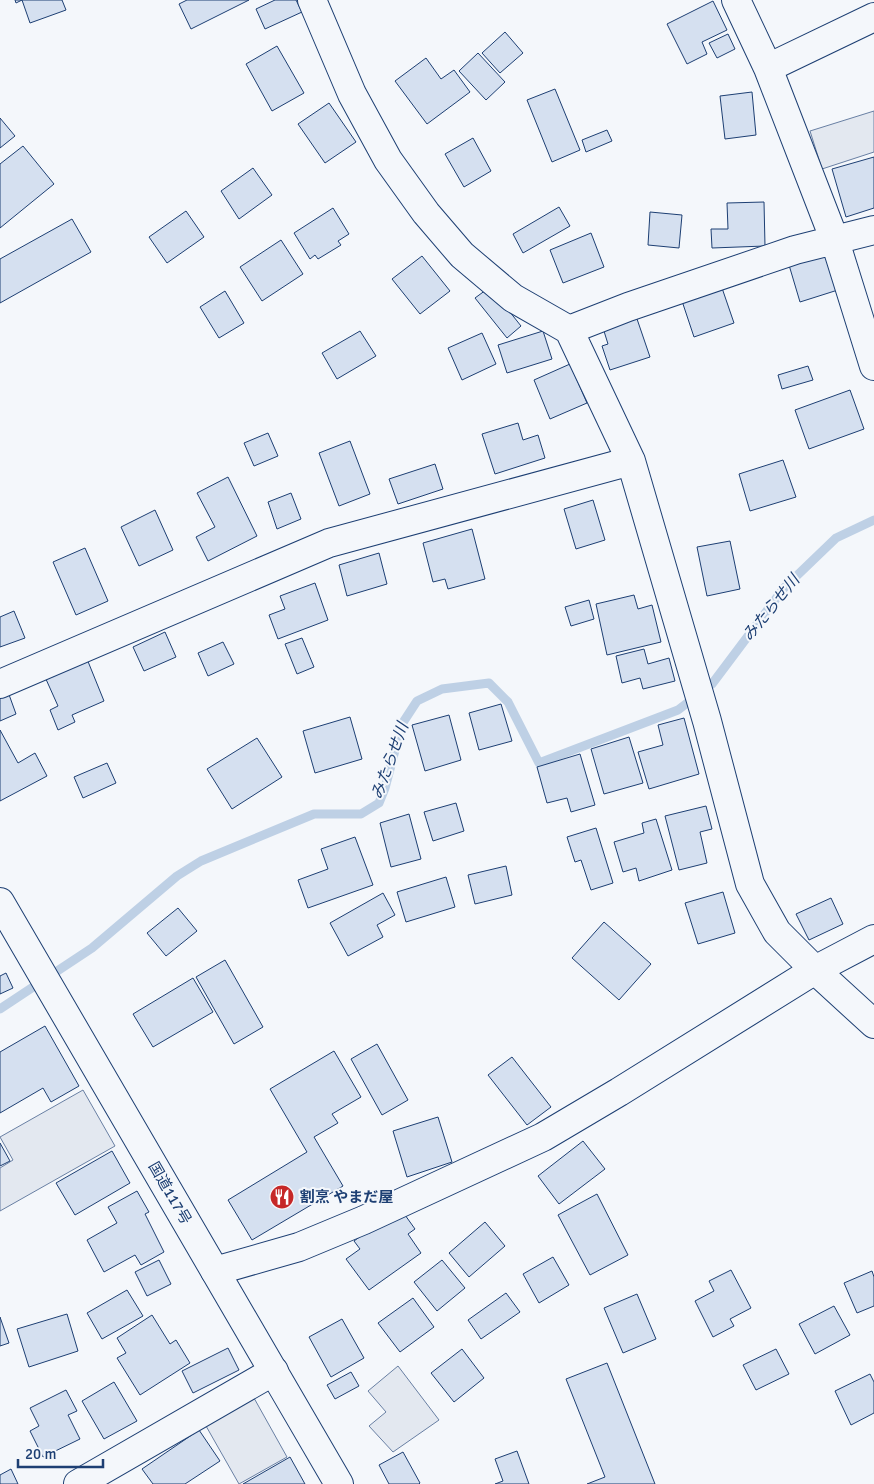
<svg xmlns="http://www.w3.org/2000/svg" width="874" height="1484" font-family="Signika,'Noto Sans JP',sans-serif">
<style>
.parking{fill:#e3e8f0;stroke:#687fa3}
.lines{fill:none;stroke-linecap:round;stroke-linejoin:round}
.stream{stroke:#bed0e5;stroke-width:9}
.building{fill:#d5e0f0;stroke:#1d3f73}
.minor-casing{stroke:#1d3f73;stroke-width:30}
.highway-casing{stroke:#1d3f73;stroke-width:30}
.minor{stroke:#f4f7fb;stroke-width:28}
.highway{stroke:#f4f7fb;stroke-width:28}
.labels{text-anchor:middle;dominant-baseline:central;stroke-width:4;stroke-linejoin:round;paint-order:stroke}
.street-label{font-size:15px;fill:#1d3f73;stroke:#f4f7fb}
.poi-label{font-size:15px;font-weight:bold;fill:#1d3f73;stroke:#f4f7fb;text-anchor:start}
.water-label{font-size:16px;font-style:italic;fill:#1d3f73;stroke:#f4f7fb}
</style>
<rect width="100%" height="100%" fill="#f4f7fb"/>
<!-- parking -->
<path class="parking" d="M874,111V152L822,169L810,131Z
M83,1090L115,1146L0,1211V1168L13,1160L0,1137Z
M398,1366L439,1420L393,1452L369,1426L386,1412L368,1391Z
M254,1398L287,1457L239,1484L206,1426Z"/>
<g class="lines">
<!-- stream -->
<path class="stream" d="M0,1009L92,948L177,876L201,861L314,814H361L379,803L385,788L402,724L417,701L442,689L489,683L508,702L539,763L678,710L712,684L784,588L836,538L874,520"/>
</g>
<!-- building -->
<path class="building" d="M15,0H62L66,10L30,23L22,0L16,3Z
M187,0H249L191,29L179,4Z
M275,0H296L302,12L265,29L256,9Z
M713,1L727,30L702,42L707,54L687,64L667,24Z
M505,32L523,53L500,73L482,53Z
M728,34L735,49L717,58L709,43Z
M277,46L304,93L272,111L246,64Z
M478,53L505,82L486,100L459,71Z
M426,58L441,79L454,70L470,92L427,124L395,81Z
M555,89L580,150L552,162L527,100Z
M752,92L756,135L725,139L720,96Z
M329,103L356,142L325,163L298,124Z
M0,118L15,136L0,148Z
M607,130L612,141L586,152L582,140Z
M473,138L491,171L464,187L445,154Z
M23,146L54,184L0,228V164Z
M874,157V208L846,217L832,169Z
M253,168L272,195L239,219L221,191Z
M764,202L765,246L712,248L711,229H728L727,203Z
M559,207L570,226L523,253L513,234Z
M333,208L349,234L338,241L341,245L318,259L315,255L310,259L294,233Z
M186,211L204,237L167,263L149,237Z
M650,212L682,215L679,248L648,245Z
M72,219L91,252L0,303V259Z
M591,233L604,267L563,283L550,250Z
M281,240L303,274L262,301L240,267Z
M830,253L841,289L800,302L789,265Z
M422,256L450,291L420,314L392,279Z
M490,287L521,326L507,338L475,298Z
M722,288L734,323L694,337L682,301Z
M225,291L244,323L219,338L200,307Z
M636,316L650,357L610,370L602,346L608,344L603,328Z
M360,331L376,356L337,379L322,353Z
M543,331L552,359L507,373L498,345Z
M482,333L496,364L462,380L448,348Z
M570,364L587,403L550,419L534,380Z
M808,366L813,380L782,389L778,375Z
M850,390L864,429L809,449L795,410Z
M518,423L523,440L538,435L545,458L495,474L482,434Z
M268,433L278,456L254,466L244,443Z
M350,441L370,494L339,506L319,453Z
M783,460L796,497L750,511L739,474Z
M435,464L443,489L398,504L389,479Z
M228,477L257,536L208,561L196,537L215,527L197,493Z
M291,493L301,519L277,529L268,502Z
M593,500L605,540L576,549L564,509Z
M155,510L173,550L139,566L121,527Z
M472,529L485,579L448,589L445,579L433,582L423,543Z
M730,541L740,589L707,596L697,547Z
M85,548L108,601L76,615L53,562Z
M379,553L387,584L347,596L339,565Z
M315,583L328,620L278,639L269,615L285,609L280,596Z
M634,595L638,609L652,605L661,642L607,655L596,604Z
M589,600L594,619L571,626L565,607Z
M14,611L25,638L0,647V617Z
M165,632L176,657L144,671L133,647Z
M302,638L314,667L297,674L285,644Z
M223,642L234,664L208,676L198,653Z
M644,649L648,664L669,658L675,681L643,689L640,678L622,683L616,656Z
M87,659L104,701L72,715L75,722L58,730L50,710L58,706L45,677Z
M7,689L16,714L0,721V692Z
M501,704L512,741L479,750L469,713Z
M449,715L461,760L425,771L412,725Z
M350,717L362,759L315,773L303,731Z
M684,718L699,774L649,789L638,752L663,745L658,725Z
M0,730L18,763L35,753L47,776L0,801Z
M629,737L643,783L604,794L591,749Z
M257,738L282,777L232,809L207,769Z
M580,754L595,805L571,812L567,798L547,803L537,767Z
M107,763L116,783L83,798L74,777Z
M456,803L464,831L433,841L424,812Z
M706,806L712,829L700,832L707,863L679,870L665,816Z
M409,814L421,859L391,867L380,823Z
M656,819L672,870L639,881L636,868L623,872L614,842L644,833L642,823Z
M596,828L613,883L591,890L581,860L575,862L567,837Z
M355,837L373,885L308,908L298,880L328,869L321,849Z
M506,866L512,895L475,904L468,875Z
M446,877L455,907L406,922L397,892Z
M723,892L735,933L698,944L685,903Z
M383,893L395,915L377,925L383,937L348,956L330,923Z
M831,898L843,924L809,940L796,914Z
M178,908L197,931L166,956L147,933Z
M604,922L651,964L619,1000L572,958Z
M225,960L263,1027L234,1044L196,977Z
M6,973L13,988L0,994V976Z
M193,978L213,1012L153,1047L133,1014Z
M45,1026L79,1086L51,1102L43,1088L0,1113V1052Z
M377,1044L408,1100L382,1115L351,1059Z
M334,1051L361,1097L332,1114L338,1123L314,1137L343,1186L252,1240L228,1200L307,1152L270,1089Z
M512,1057L551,1107L527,1125L488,1075Z
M438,1117L452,1162L407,1177L393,1131Z
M583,1141L605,1169L559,1204L538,1176Z
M0,1143L10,1161L0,1166Z
M112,1151L130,1183L75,1215L56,1183Z
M137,1191L149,1212L145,1214L164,1252L141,1265L135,1255L104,1272L87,1240L117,1223L108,1207Z
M597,1194L628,1255L590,1275L558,1215Z
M400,1208L415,1229L408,1234L421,1253L369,1290L346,1259L360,1249L354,1241Z
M485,1222L505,1246L469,1277L449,1253Z
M553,1257L569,1285L539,1303L523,1274Z
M159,1260L171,1284L147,1296L135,1272Z
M442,1260L465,1288L437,1311L414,1282Z
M731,1270L751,1308L730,1319L734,1326L713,1337L695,1301L714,1291L709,1281Z
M872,1271L874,1277V1306L857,1313L844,1283Z
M127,1290L143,1316L102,1339L87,1313Z
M506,1293L520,1312L481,1339L468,1320Z
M637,1294L656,1339L623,1353L604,1308Z
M413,1298L434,1327L400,1352L378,1323Z
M834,1306L850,1335L815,1354L799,1324Z
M67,1314L78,1351L29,1367L17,1329Z
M152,1315L170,1344L176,1340L190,1363L140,1395L117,1358L126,1353L117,1338Z
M0,1317L9,1343L0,1346Z
M342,1319L364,1358L331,1377L309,1337Z
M228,1348L239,1370L193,1393L182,1371Z
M462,1349L484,1378L454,1402L431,1373Z
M776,1349L789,1374L756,1390L743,1365Z
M607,1363L655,1484H587L605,1477L566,1379Z
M351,1372L359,1386L335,1399L327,1385Z
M870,1374L874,1382V1413L851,1425L835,1391Z
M114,1382L137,1421L104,1439L82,1401Z
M66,1390L77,1411L68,1415L80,1439L43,1457L30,1431L39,1426L30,1408Z
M199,1430L220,1461L185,1484H153L142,1469Z
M517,1451L529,1484H495L503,1481L495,1459Z
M403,1452L420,1483L419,1484H389L379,1465Z
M290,1457L305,1484H243Z
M11,1469L18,1484H0V1475Z"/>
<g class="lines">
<defs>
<path id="minor" d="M312,0L352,94L388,160L426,213L462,255L513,298L569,330L631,461L707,721L750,884L777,932L815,970L874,1024
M736,0L768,68L835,241L874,366
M768,68L874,17
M569,330L628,307L795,250L874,230
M0,684L329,543L631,461
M215,1271L299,1247L364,1220L543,1137L619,1092L815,970L874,939
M78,1484L274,1371"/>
<path id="highway" d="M0,902L339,1484"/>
</defs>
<!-- minor casing -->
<use href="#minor" class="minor-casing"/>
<!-- highway casing -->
<use href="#highway" class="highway-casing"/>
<!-- minor -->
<use href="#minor" class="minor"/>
<!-- highway -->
<use href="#highway" class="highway"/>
</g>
<!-- icons -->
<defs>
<symbol id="restaurant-disc" viewBox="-11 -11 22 22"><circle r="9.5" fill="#c62828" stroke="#f4f7fb"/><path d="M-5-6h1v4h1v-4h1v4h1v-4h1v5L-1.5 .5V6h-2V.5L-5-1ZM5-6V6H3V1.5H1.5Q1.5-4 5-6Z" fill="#fff"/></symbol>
</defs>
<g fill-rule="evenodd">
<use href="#restaurant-disc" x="268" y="1183" width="28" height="28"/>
</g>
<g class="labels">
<!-- street labels -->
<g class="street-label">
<text transform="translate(170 1193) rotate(60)">国道117号</text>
</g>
<!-- poi labels -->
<g class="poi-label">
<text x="300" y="1197">割烹 やまだ屋</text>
</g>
<!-- water labels -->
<g class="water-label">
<text transform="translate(771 608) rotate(-51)">みたらせ川</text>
<text transform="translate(390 761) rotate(-70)">みたらせ川</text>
</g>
</g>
<!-- scale -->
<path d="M18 1459v8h85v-8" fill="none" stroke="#1d3f73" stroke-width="2.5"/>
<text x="25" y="1459" font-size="15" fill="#1d3f73" stroke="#f4f7fb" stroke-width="4" paint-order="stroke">20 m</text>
</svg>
